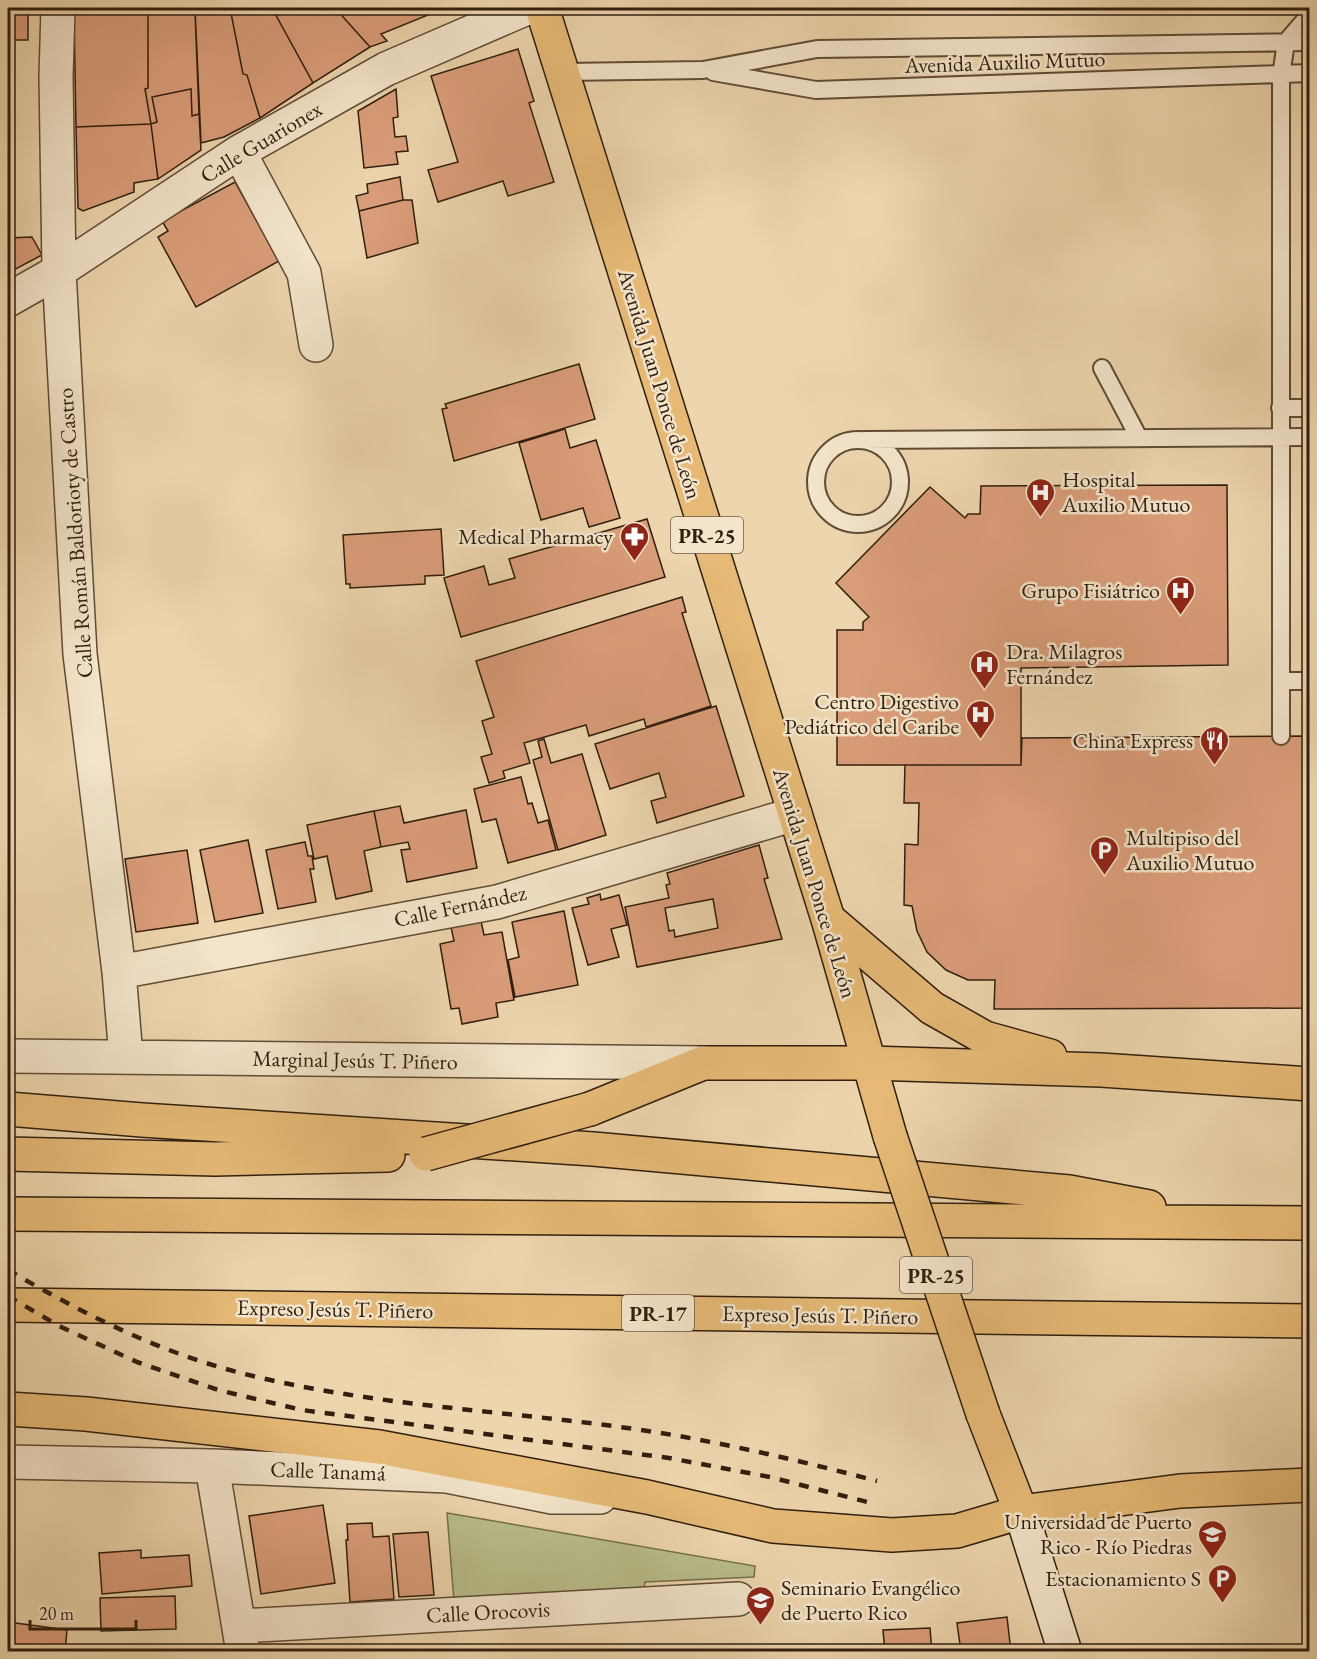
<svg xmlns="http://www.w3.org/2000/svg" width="1317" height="1659" font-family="'EB Garamond',serif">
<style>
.green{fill:#b8bd8a;stroke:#746e4c;stroke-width:1.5}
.building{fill:#da9d79;stroke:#301e0f;stroke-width:1.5;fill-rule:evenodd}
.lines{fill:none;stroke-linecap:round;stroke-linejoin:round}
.lane-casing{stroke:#5f4c36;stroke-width:20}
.street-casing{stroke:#5f4c36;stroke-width:36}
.secondary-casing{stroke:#301e0f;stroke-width:36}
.primary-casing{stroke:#301e0f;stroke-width:36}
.highway-casing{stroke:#301e0f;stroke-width:36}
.lane{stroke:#f3e4ca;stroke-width:16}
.street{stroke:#f3e4ca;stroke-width:33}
.secondary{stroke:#f3e4ca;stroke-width:33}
.primary{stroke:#e6ba76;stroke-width:33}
.highway{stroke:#e6ba76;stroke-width:33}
.rail{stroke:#301e0f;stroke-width:4.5;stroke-dasharray:10 10;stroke-linecap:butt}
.primary-bridge-casing{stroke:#301e0f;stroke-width:36;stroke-linecap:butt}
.highway-bridge-casing{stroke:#301e0f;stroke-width:36;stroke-linecap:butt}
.primary-bridge{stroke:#e6ba76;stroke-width:33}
.highway-bridge{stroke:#e6ba76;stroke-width:33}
.labels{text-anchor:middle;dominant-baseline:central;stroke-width:5;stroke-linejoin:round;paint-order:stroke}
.shield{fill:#f3e4ca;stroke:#6a5947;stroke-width:1.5}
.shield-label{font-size:21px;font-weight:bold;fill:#301e0f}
.street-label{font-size:22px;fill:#301e0f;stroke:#f3e4ca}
.poi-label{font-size:22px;fill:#301e0f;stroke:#f3e4ca;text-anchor:end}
</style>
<rect width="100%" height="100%" fill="#edd5ad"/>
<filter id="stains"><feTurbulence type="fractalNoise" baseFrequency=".00333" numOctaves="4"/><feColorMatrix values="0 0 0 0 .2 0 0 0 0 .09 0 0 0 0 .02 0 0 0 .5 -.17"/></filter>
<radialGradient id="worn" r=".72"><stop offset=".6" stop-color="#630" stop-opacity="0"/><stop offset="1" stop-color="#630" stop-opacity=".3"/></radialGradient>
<!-- green -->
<path class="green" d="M447,1513L755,1566L754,1577L645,1582L644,1590L454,1601Z"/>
<!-- building -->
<path class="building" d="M8,8H28V40H8Z
M79,8H195V12H78Z
M195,8H230L243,74L247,75L260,118L224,137L201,143Z
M230,8H272L313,83L260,118L247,75L243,74Z
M272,8H335L370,47L313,83Z
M335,8H445L381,34L387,41L370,47Z
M78,12H148V88L145,89L151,124L76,127L74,13Z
M148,12H195L199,114L192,116L191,89L152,97L157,122L151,124L145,89L148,88Z
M518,49L534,101L529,103L554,182L508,196L503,181L438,202L428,170L458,162L431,76Z
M191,89L192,116L199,114L201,150L158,179L151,124L157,122L152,97Z
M396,89L398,117L393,118L395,137L406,136L408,151L396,152L398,164L364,168L358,111Z
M151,124L158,179L134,183V192L83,211L78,208L76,127Z
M400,177L403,200L359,211L356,196L368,193L367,184Z
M235,182L279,261L196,307L158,237L168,231L162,221Z
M403,200H412L418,243L367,258L359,211Z
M32,237L42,255L8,273V238Z
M579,364L595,419L454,461L442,409L447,408L445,404Z
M565,429L570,448L596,440L620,518L589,527L583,508L541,520L519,443Z
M1227,485L1228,665L1021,668V765H837V630H863V622L869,617L836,583L930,487L965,518L968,514H980L981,486Z
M647,519L665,577L461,637L444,578L484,566L489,585L515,578L509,559Z
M441,529L444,575L425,576V584L350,588V584H346L343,535Z
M682,597L686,612L682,613L711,706L646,727L644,719L589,736L586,725L524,743L530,763L503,771L505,778L489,783L481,757L492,754L482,721L494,717L476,661Z
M716,706L744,796L657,823L651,801L666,797L659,773L610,789L595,744Z
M1305,736L1307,954H1310V1008L994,1009L995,980H968L946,970L927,952L917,931L912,906L904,905L905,844L918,845L919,803H904L905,765H1021L1022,738Z
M544,739L551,763L582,754L606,835L558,850L533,760L542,757L538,741Z
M521,777L528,804L532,803L538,823L548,820L556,850L508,863L496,819L482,822L474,789Z
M400,806L404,823L466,810L477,868L407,882L401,850L410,849L408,842L381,847L374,811Z
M374,811L381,847L364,851L372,891L336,899L327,856L314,859L307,825Z
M248,840L263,913L215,922L200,850Z
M305,842L308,856H312L314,869H310L316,902L278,909L266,850Z
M759,845L768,878L764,879L782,939L637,967L625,907L669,898L666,885L670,884L667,873ZM713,899L718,928L675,937L674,930L669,931L665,908Z
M187,850L198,923L136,932L125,859Z
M600,894L601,900L619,895L627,925L611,929L619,957L588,965L572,908L589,904L587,898Z
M564,911L578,985L515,997L508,960L519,957L512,922Z
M481,921L484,935L502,932L514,1000L496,1003L498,1017L462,1024L459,1008L451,1009L440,944L454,941L451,927Z
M323,1505L335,1583L261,1594L249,1516Z
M372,1523L373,1537L389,1536L394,1599L350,1602L346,1540H348L347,1524Z
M428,1532L434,1595L399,1597L393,1534Z
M141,1550V1558L189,1555L192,1586L102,1594L99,1553Z
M175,1596L176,1629L101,1631L100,1598Z
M1007,1617L1011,1652H961L957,1623Z
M8,1622L67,1630L65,1652H8Z
M930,1628L932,1652H885L883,1630Z
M93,1646L129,1652H92Z"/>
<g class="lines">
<defs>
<path id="lane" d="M564,72L703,70L817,49L1310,42
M713,72L816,90L1310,73
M1102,368L1139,438
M1280,408H1310
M864,440L1310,437
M816 482a42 42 0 1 1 84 0a42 42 0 1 1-84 0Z
M1281,681H1310
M1281,736V76L1286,42L1310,14"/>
<path id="street" d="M58,8L56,76L59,271L80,654L119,972L126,1057
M239,152L304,273L316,345
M8,300L59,271L239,152L386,69L527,8
M119,972L497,902L795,814
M8,1056L703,1063
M8,1462L212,1466L447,1476L552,1497H600
M212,1466L243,1652
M239,1626L738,1599"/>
<path id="secondary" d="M1021,1512L1065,1652"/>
<path id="primary" d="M542,8L828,919L890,1136
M983,1414L1021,1512"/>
<path id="highway" d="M828,919L932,1008L985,1038L1050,1056
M8,1109L142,1120L593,1149L1069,1192L1149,1207
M590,1109L703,1063H869L1101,1070L1310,1084
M8,1154L215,1159L388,1155
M8,1214L1310,1223
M8,1305L1310,1321
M8,1409L86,1414L379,1447L647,1497L773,1526L892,1535L957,1531L1021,1512L1180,1491L1310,1485"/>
</defs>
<!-- lane casing -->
<use href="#lane" class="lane-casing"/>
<!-- street casing -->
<use href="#street" class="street-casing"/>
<!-- secondary casing -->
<use href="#secondary" class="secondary-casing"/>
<!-- primary casing -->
<use href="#primary" class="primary-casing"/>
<!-- highway casing -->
<use href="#highway" class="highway-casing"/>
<!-- lane -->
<use href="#lane" class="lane"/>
<!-- street -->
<use href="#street" class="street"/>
<!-- secondary -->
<use href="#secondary" class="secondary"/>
<!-- primary -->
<use href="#primary" class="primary"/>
<!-- highway -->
<use href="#highway" class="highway"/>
<!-- rail -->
<path class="rail" d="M8,1270C77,1310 148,1347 226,1369C371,1409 525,1410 673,1435C742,1447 809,1463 877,1481
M8,1296L59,1326L137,1362L218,1390L302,1410L669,1458L770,1477L871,1503"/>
<defs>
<path id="primary-bridge" d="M890,1136L983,1414"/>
<path id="highway-bridge" d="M426,1154L590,1109"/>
</defs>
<!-- primary-bridge casing -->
<use href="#primary-bridge" class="primary-bridge-casing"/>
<!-- highway-bridge casing -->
<use href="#highway-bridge" class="highway-bridge-casing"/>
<!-- primary-bridge -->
<use href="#primary-bridge" class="primary-bridge"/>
<!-- highway-bridge -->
<use href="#highway-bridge" class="highway-bridge"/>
</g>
<!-- icons -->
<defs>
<symbol id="hospital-pin" viewBox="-11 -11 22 30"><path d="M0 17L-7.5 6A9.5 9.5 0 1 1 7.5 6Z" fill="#8f2418" stroke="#f3e4ca"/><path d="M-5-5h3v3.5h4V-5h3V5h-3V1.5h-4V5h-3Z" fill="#fff"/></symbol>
<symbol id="pharmacy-pin" viewBox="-11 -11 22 30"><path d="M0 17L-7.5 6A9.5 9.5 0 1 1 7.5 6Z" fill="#8f2418" stroke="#f3e4ca"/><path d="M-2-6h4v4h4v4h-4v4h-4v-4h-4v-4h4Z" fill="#fff"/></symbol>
<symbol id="restaurant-pin" viewBox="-11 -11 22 30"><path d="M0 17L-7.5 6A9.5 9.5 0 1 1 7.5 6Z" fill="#8f2418" stroke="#f3e4ca"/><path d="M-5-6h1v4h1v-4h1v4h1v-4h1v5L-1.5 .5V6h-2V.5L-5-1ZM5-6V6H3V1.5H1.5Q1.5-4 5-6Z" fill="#fff"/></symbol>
<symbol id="parking-pin" viewBox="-11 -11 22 30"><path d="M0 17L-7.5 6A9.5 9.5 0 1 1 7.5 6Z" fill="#8f2418" stroke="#f3e4ca"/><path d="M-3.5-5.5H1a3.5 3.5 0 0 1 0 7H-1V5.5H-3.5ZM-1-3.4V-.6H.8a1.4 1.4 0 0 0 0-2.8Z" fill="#fff"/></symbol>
<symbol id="university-pin" viewBox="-11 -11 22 30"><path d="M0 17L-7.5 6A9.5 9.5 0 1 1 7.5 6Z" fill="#8f2418" stroke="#f3e4ca"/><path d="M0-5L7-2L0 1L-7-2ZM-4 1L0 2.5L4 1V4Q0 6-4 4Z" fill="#fff"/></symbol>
</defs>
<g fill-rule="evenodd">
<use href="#hospital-pin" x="1024" y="476" width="33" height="45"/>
<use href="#pharmacy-pin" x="618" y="520" width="33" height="45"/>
<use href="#hospital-pin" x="1164" y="574" width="33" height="45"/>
<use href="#hospital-pin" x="968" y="648" width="33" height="45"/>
<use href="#hospital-pin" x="964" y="698" width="33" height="45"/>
<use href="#restaurant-pin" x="1198" y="724" width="33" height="45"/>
<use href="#parking-pin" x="1088" y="834" width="33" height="45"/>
<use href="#university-pin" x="1196" y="1518" width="33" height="45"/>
<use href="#parking-pin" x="1206" y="1562" width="33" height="45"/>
<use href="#university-pin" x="744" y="1584" width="33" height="45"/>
</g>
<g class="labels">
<!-- shield labels -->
<g class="shield">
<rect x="671" y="517" width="72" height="36" rx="4.5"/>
<rect x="900" y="1257" width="72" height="36" rx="4.5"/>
<rect x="622" y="1295" width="72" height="36" rx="4.5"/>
</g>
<g class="shield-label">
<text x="707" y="535">PR-25</text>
<text x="936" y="1275">PR-25</text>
<text x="658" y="1313">PR-17</text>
</g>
<!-- street labels -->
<g class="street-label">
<text transform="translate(1005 62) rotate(-2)">Avenida Auxilio Mutuo</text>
<text transform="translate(261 142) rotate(-31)">Calle Guarionex</text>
<text transform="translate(660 384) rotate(73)">Avenida Juan Ponce de León</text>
<text transform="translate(75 533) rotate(-94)">Calle Román Baldorioty de Castro</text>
<text transform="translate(815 883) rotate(73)">Avenida Juan Ponce de León</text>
<text transform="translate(460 906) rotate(-12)">Calle Fernández</text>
<text transform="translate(355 1060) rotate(1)">Marginal Jesús T. Piñero</text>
<text transform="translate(335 1309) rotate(1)">Expreso Jesús T. Piñero</text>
<text transform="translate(820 1315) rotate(1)">Expreso Jesús T. Piñero</text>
<text transform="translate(328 1471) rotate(2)">Calle Tanamá</text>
<text transform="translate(488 1612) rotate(-3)">Calle Orocovis</text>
</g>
<!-- poi labels -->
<g class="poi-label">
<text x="1062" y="479" text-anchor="start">Hospital<tspan x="1062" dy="25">Auxilio Mutuo</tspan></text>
<text x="613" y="536">Medical Pharmacy</text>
<text x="1160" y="590">Grupo Fisiátrico</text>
<text x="1006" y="651" text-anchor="start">Dra. Milagros<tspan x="1006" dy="25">Fernández</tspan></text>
<text x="959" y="701">Centro Digestivo<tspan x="959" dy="25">Pediátrico del Caribe</tspan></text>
<text x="1193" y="740">China Express</text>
<text x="1126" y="837" text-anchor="start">Multipiso del<tspan x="1126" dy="25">Auxilio Mutuo</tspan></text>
<text x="1192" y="1521">Universidad de Puerto<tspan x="1192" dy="25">Rico - Río Piedras</tspan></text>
<text x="1201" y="1578">Estacionamiento S</text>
<text x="781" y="1587" text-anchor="start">Seminario Evangélico<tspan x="781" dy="25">de Puerto Rico</tspan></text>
</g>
</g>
<!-- margin -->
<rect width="1317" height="1659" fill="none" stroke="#edd5ad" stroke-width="30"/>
<rect x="9" y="9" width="1299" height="1641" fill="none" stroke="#301e0f" stroke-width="3"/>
<rect x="15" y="15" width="1287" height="1629" fill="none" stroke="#301e0f" stroke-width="1.5"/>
<!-- scale -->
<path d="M30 1620v9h106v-9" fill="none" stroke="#301e0f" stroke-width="3"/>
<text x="39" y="1620" font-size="18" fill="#301e0f" stroke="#f3e4ca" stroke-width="4.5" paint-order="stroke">20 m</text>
<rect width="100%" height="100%" filter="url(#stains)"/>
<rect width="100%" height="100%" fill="url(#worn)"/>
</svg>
